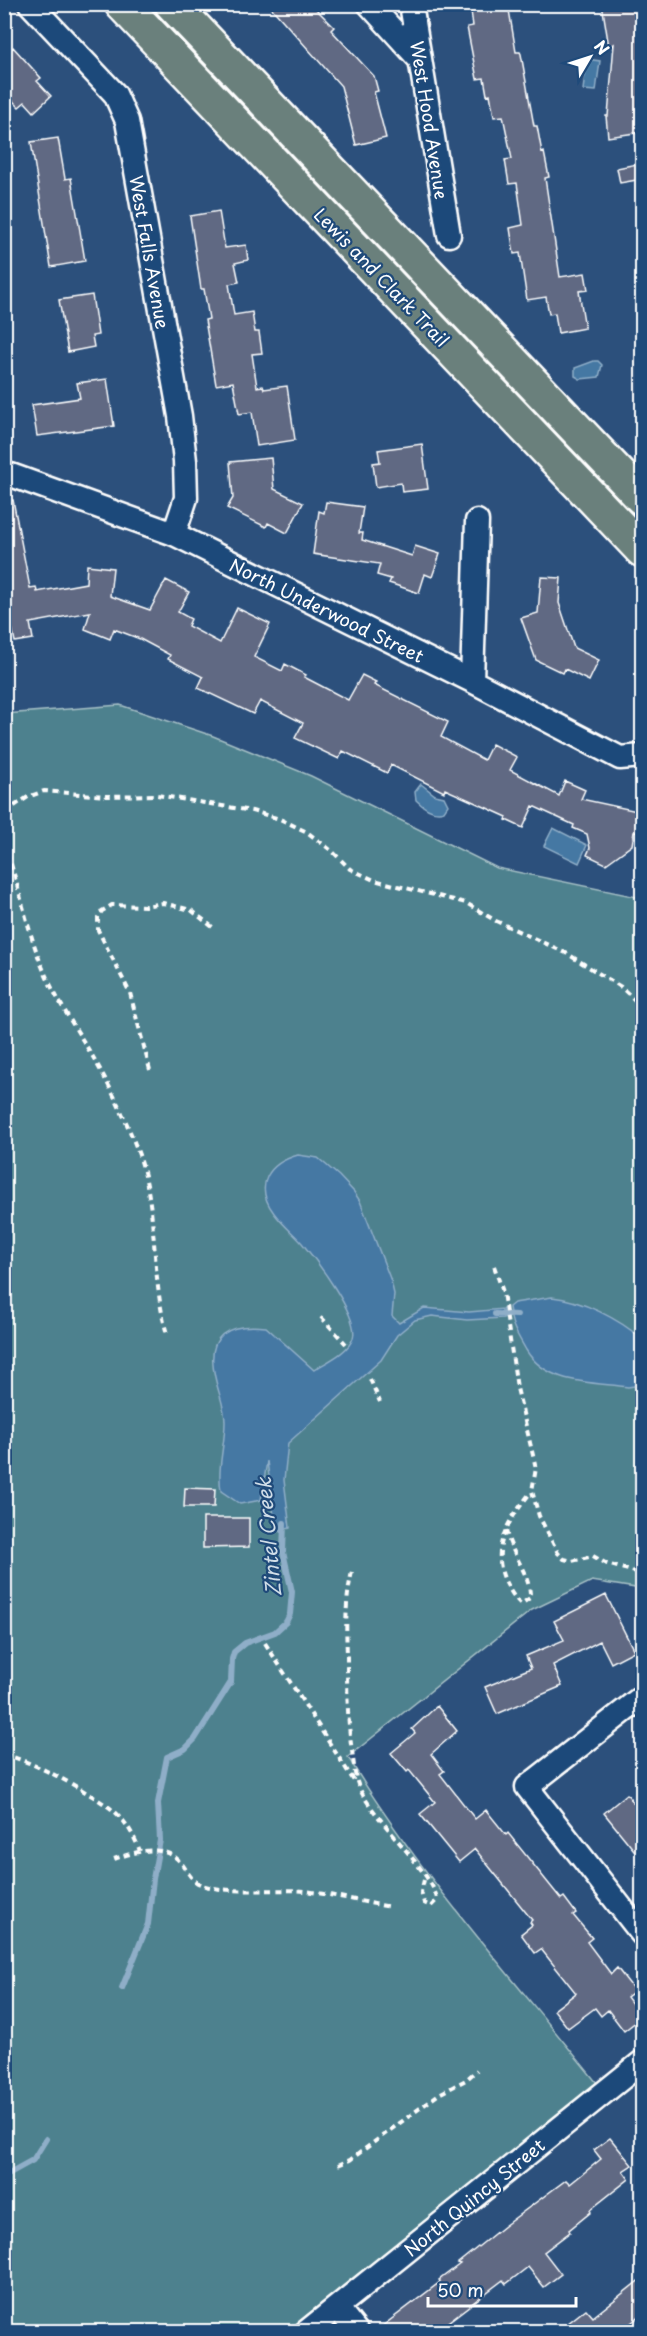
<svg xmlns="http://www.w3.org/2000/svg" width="647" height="2336" font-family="'Playpen Sans',sans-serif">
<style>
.green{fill:#4e818e;stroke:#a6c0c6;stroke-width:1.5}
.water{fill:#4578a3;stroke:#8faec8;stroke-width:1.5}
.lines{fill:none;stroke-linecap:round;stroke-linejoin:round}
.stream{stroke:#8faec8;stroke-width:6}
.building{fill:#606983;stroke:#fff;stroke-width:1.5}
.minor-casing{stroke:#fff;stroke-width:27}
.motorway-casing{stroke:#fff;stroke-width:38}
.path{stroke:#fff;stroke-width:4;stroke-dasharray:6 4.5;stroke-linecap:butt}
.minor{stroke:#1f4a7a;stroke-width:22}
.motorway{stroke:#6a807c;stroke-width:33}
.labels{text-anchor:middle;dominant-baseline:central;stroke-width:4.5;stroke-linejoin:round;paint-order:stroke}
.street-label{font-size:18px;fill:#fff;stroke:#1f4a7a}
.water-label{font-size:20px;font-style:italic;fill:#d0dde8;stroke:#1f4a7a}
</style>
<rect width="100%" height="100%" fill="#2c507c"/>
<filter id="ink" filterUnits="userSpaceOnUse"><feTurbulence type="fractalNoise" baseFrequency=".0167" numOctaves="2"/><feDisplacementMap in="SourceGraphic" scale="12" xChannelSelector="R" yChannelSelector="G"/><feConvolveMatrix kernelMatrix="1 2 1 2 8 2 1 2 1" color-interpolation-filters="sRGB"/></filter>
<g filter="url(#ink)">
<!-- green -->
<path class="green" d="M120,705L213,736L311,776L497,868L642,898V1589L592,1581L532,1610L348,1757C418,1873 512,1977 597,2083L287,2331H5V714Z"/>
<!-- water -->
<path class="water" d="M587,59L600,61L596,91L583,90Z
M594,361H598L602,365L599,377L580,379L575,376V368Z
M421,784L435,795L444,797L448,805L444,811C433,815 423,807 416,800L415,792Z
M553,828L587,845L579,863L544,846Z
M298,1155L318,1158L339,1176L354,1192L360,1201L391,1281L394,1294L392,1316L399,1323L424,1308L469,1312L503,1309V1318L467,1320L432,1316L415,1320L397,1335L381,1360L288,1443L284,1480L290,1528L276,1532L267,1461L261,1500L240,1504L221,1491C217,1467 225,1445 225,1422C225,1407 218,1392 215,1377C205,1334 228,1323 266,1327L314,1370C326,1362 348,1353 353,1338C360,1317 316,1260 302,1243C293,1233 282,1224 274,1213C253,1185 269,1163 298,1155Z
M552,1297C582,1300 619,1319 642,1339V1379L634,1386L628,1387C592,1382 547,1385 526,1350C516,1332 512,1328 509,1307L514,1303Z"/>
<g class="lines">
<!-- stream -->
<path class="stream" d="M495,1314L517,1315
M122,1988L148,1924L153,1879L160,1840L158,1803L167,1757L185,1749L195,1739L231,1682L232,1659L234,1652L245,1643L275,1632L286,1622L290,1614L292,1592L283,1552L284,1523
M4,2176L33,2160L46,2139"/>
</g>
<!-- building -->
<path class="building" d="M268,4H311L334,27L331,30L374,76L378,91L374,92L386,138L356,145L341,86Z
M470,4H508L516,52H520L521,54L534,126H537L542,153L544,152L549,177L545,178L560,277L585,273L588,290L579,291L585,328L558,333L555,313L549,314L546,297L527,300L520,253L514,254L510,228L523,225L517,183L509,184L505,160L512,159L503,116L494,117L490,94L487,95L484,78L477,79L467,27L473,26Z
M602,4H642V132L608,137L606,116H608L614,44L609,47Z
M13,47L41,78L37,81L51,96L34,112L25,102L19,107L4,92V55Z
M58,138L65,179L71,178L85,261L51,267L31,142Z
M642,163V179L620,183L617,168Z
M219,211L225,248L246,245L248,260L235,263L239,282L229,284L234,315L252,312L255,332H259L262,353L252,354L257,387L263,386L264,389L287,386L295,440L257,446L252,412L239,414L233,382L216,385L205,320L209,319L204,289H201L190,216Z
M92,295L98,335L92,336L94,347L68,352L59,300Z
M107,379L114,426L37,436L32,405L80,398L77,383Z
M422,444L428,489L402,492L401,483L376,487L373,463L380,462L378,450Z
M271,458L274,489L303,503L287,533L268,523L266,527L227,508L233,498L230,462Z
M13,500L30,588L36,587L37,592L86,583L87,565L113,568L110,596L150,610L166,580L189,592L178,612L191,619L188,626L220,643L237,608L270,624L254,657L282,671L285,664L306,675L304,677L348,700L362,675L376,682L374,685L448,722L441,737L484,760L492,744L517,757L510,770L559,796L565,781L585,790L581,799L642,812V833L634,832L632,845L606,864L587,855L590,848L587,834L573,828L574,825L533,806L523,828L506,820L507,817L445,789L444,792L391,765L387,773L343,751L339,759L295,738L303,723L260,701L253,714L198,688L203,677L168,659L170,655L140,639L114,629L110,639L85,629L90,612L30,623L33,639L15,642L4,588V501Z
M326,502L363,507L359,533H363L362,540L412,556L415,546L440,554L432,577L425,574L419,593L389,583L391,579L377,575L380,564L313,554L319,511L324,513Z
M541,577L561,578L559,603L574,648L599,660L589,681L565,669L563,673L536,660L521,618L538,613Z
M185,1488L215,1489L214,1507H184Z
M203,1518H249V1547L203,1548Z
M606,1595L634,1651L611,1663L600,1641L553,1665L562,1686L497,1714L485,1687L531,1668L526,1656L564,1640L554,1621Z
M437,1706L457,1731L431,1754L444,1771L440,1774L475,1819L486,1810L506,1835L508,1833L561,1899L564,1897L576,1913L573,1915L592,1938L587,1942L611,1974L617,1968L635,1991L627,1997L642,2017L624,2031L608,2010L601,2016L595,2008L568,2028L554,2010L576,1993L541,1949L535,1953L521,1934L532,1925L530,1922L532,1920L475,1849L459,1862L420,1814L435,1802L409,1770L407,1772L391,1753L415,1733L412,1729Z
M627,1794L642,1814V1860L604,1813Z
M610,2138L632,2165L623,2171L629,2179L590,2210L591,2212L569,2230L570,2232L544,2252L561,2274L544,2287L528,2267L506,2284L503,2280L436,2331H376L440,2282L439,2280L460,2264L458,2263L504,2226L566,2180L570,2184L601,2159L594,2150Z
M642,2278V2314L621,2331H558L586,2309L593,2317Z"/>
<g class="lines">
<defs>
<path id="minor" d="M30,4L115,94L127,121L180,416L185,461L186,498L174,534
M369,4L420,60
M411,4L449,235
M4,475H11L174,534L472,681L620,758L642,756
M472,681L477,521
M642,1697L527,1787L642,1934
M337,2307L357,2332
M306,2332L642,2062"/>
<path id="motorway" d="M122,4L642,550
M172,4L642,498"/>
</defs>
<!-- minor casing -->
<use href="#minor" class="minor-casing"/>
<!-- motorway casing -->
<use href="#motorway" class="motorway-casing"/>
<!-- path -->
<path class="path" d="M4,823L8,810L28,797L44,791L105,796L157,795L252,811L280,819L307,832L332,851L350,869L374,880L466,903L496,921L566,953L621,987L642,1007
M4,844C21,889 28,939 49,982C62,1008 78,1032 93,1057C111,1088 127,1121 139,1155C159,1213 150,1275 167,1334
M150,1070L130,993L98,930V917L102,911L112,905L145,906L163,903L191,910L215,929
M494,1266L503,1292L517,1388L536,1468L532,1491L539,1516L558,1553L564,1559L572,1561L593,1556L607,1564L642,1574
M321,1317L346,1344
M370,1379L380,1402
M506,1530C510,1553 531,1574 530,1598L521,1604C514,1598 509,1589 505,1581C490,1545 510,1519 531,1492
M352,1572C345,1600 346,1627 347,1655C347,1687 347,1718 352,1751C354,1762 354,1776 359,1787C371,1817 436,1876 437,1900L431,1906L424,1903L421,1892L425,1876
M265,1643L356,1784
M4,1755C30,1759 95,1795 115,1812C127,1823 134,1836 140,1851
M114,1859C135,1852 165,1842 182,1864C188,1872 191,1880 200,1884C226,1895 275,1888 305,1891C334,1895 362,1902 391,1907
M338,2165L350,2160L439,2094L466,2080L477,2070"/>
<!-- minor -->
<use href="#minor" class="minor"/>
<!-- motorway -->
<use href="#motorway" class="motorway"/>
</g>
</g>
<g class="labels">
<!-- street labels -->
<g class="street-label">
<text transform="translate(430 120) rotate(81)">West Hood Avenue</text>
<text transform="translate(150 252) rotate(80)">West Falls Avenue</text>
<text transform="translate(382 277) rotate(46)">Lewis and Clark Trail</text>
<text transform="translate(327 610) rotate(26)">North Underwood Street</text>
<text transform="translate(474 2197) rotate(-39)">North Quincy Street</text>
</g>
<!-- water labels -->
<g class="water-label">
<text transform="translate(268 1537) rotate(-95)">Zintel Creek</text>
</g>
</g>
<!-- margin -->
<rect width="647" height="2336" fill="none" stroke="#1f4a7a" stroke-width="24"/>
<rect x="12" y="12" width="623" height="2312" fill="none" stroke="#fff" stroke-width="2" filter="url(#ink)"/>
<!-- north arrow -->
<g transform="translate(590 57) rotate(51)" stroke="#1f4a7a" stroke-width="4.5" paint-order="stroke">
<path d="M0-4.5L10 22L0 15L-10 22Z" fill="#ffffff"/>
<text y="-9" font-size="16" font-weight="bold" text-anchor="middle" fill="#ffffff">N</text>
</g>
<!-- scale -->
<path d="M428 2297v9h148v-9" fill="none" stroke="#ffffff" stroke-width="3"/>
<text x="437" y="2297" font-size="18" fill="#ffffff" stroke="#1f4a7a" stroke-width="4.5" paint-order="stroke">50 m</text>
</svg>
